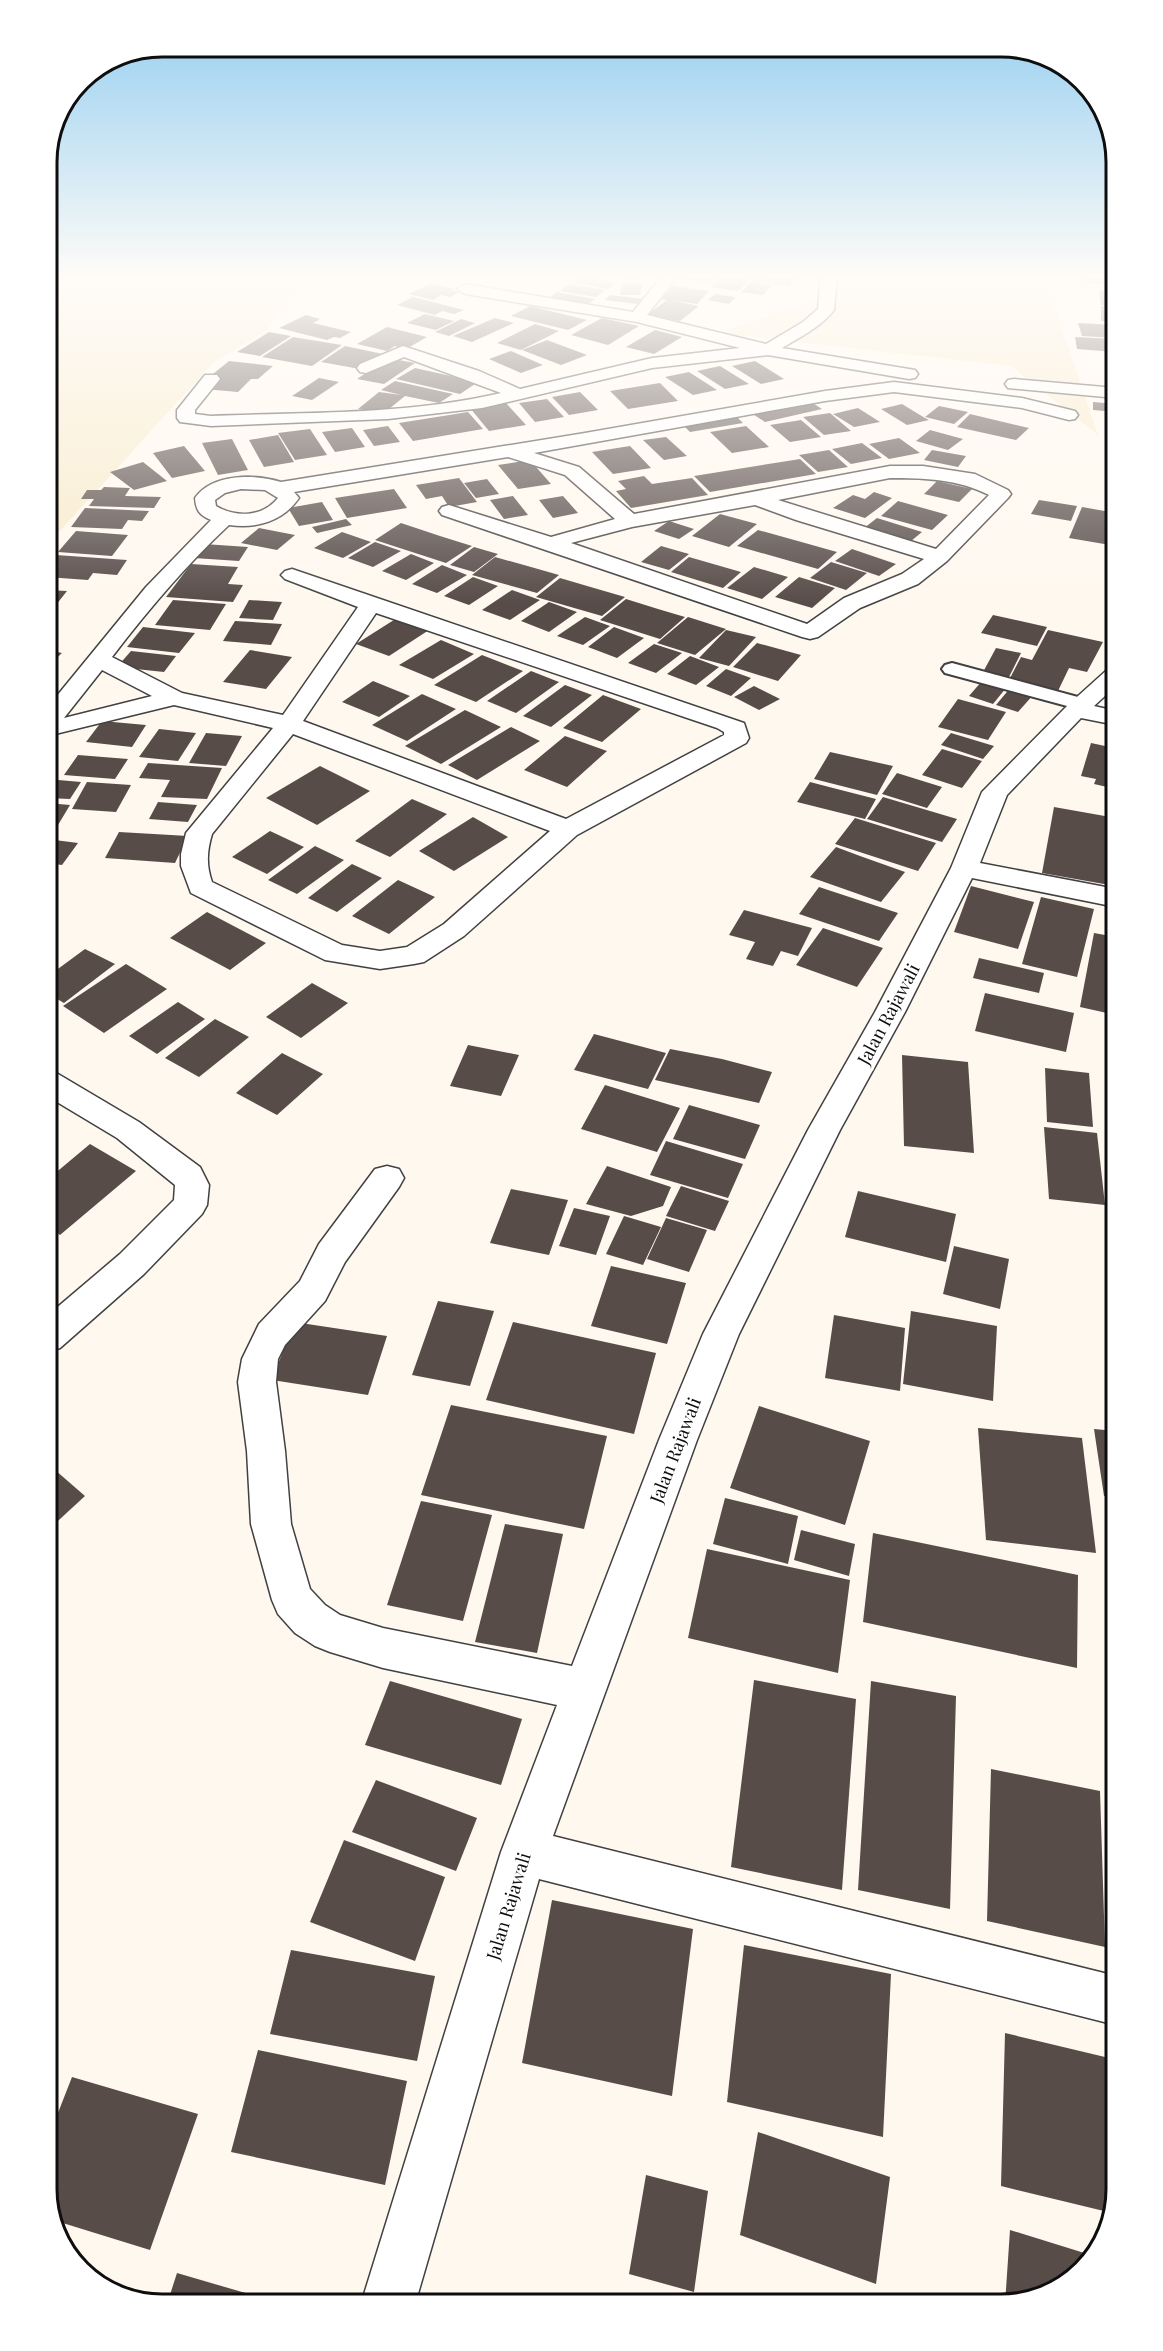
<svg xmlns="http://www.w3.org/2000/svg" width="1163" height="2351" font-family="'Playfair Display',serif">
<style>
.farmland{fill:#f8ebcc}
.building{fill:#584c49}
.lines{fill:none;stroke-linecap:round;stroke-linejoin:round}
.lane-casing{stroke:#414141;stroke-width:4}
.street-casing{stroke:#414141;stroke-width:3}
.lane{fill:#fff;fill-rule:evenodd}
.street{fill:#fff;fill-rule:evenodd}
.labels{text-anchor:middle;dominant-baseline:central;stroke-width:6;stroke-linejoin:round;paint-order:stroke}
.street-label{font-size:18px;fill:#0e0e0e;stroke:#fff}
.rim{fill:none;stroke:#0e0e0e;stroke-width:3}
</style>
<rect width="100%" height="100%" fill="#fff8ef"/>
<!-- farmland -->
<path class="farmland" d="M47,275H304L267,330L213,363L47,545Z
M817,275H1041L1058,317L1098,435L1011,366L718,333L817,300Z"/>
<!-- building -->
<path class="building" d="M613,275H645L636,281Z
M687,275H720L712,283L683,279Z
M725,275H754L738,291L710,287Z
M758,275H782L798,277L789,286L752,281Z
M1086,275H1116V285L1086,283Z
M581,277L616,283L608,289L573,283Z
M751,282L772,285L763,295L741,292Z
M431,283L454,289L451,290L460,292L450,297L441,295L433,300L409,294Z
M622,283H642L640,295H620Z
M569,284L605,290L596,297L560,291Z
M673,286L709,291L697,304L670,300L699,306L680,321L647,315L667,300L661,299Z
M1099,290L1116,291V306L1101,305Z
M557,292L595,299L587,305L549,298Z
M715,294L736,297L729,304L708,300Z
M610,295L644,299L638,304L605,300Z
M413,297L464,310L454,314L442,311L435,315L397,305Z
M530,306L587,320L568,330L511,316Z
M1101,306L1116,308V322L1101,321Z
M425,314L454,321L436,330L407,323Z
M306,315L320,319L313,323L351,332L340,338L334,337L327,340L279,328Z
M495,318L514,323L472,342L453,336Z
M602,318L639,326L608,345L571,335Z
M461,319L475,323L449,336L435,332Z
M1078,323L1116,325V338L1082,336Z
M535,324L559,331L521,350L497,343Z
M387,327L427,337L406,349L395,346L387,351L357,344Z
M655,330L682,337L654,354L626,347Z
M269,332L291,336L260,356L237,352Z
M293,337L342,345L312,366L262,357Z
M1075,337L1116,339V352L1077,349Z
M547,340L587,355L561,365L522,350Z
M345,346L383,354L360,369L321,362Z
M511,351L543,365L521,373L489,359Z
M388,358L415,363L384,384L357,379Z
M229,361L273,366L258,379H251L238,392L204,389L218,375L213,374Z
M755,361L784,379L761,384L732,366Z
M720,366L749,384L725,389L697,371Z
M415,368L478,382L460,394L396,379Z
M1105,368L1116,369V384H1109Z
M689,372L717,390L693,395L665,377Z
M319,378L339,382L312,400L292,396Z
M395,381L453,394L439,403L405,396L384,413L358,409L379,392L401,395L381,390Z
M660,383L678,401L628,409L610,391Z
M580,392L598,410L569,415L552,397Z
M547,399L564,417L535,422L519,403Z
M808,400L822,409L765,422L751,413Z
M1093,402L1116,404V412L1093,410Z
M506,403L526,425L489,431L470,408Z
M902,404L925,418L929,420L907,425L881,409Z
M939,406L968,412L954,424L925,417Z
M858,408L880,422L854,427L833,414Z
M468,412L483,429L413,441L399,423Z
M830,413L851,431L824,435L803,417Z
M970,414L1029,428L1016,440L957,427Z
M1110,414L1116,415V433L1109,432Z
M735,415L743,423L690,432L682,424Z
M801,420L821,437L790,442L770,425Z
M388,426L400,442L374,446L363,430Z
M746,426L769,447L732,453L710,432Z
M352,428L365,447L335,452L322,432Z
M310,429L327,455L295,460L278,433Z
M930,430L963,439L948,450L916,441Z
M278,435L294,462L264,467L249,440Z
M666,437L687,456L664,460L643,440Z
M899,438L920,453L889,459L869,444Z
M232,439L248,470L218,475L202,443Z
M862,443L882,458L851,464L832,449Z
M184,446L205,471L172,478L153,453Z
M630,446L651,468L613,474L592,452Z
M829,450L848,467L818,472L799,455Z
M932,450L966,456L958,467L924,460Z
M800,459L816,474L710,492L694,476Z
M530,460L551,484L518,489L498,465Z
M143,462L167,481L134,490L110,472Z
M644,476L652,484L692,478L708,495L631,508L616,491L626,489L618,481Z
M459,478L477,502L449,507L442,496L426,499L416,485Z
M487,479L499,494L476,498L464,483Z
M937,481L972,489L959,502L924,494Z
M104,487L130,488L125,496L161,497L154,508L89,506L94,499H81L87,490H101Z
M394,489L407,508L347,518L335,498Z
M874,492L892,498L865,518L833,508L853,495L865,499Z
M513,496L528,515L504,519L490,500Z
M563,496L578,513L553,518L539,500Z
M1039,500L1077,506L1071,521L1031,514Z
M898,501L948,515L932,530L881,516Z
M322,502L333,520L299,526L288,508Z
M1082,507L1116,513V546L1069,538Z
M85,508L149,511L142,521L128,520L122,529L71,527Z
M720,514L757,524L729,547L692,536Z
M877,518L922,532L905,546L859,532Z
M346,519L352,525L317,533L312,527Z
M669,521L694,529L679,539L654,531Z
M401,523L440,536L472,546L446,563L375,540Z
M259,528L295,535L277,550L241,543Z
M758,530L805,543L837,552L818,569L737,546Z
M76,531L128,535L112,556L58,552Z
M342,532L371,542L343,558L314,548Z
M375,542L401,551L373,567L348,558Z
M204,544L248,547L239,561L194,558Z
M661,546L689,554L669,570L641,562Z
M474,547L498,554L474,572L450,565Z
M852,549L896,564L879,576L835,561Z
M411,554L434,563L406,580L382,571Z
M56,555L127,560L117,575L93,573L88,580L47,577V568Z
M495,557L531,567L559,575L537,593L472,575Z
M689,557L741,572L723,588L671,572Z
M831,562L867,573L846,590L810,578Z
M191,564L238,567L228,584L243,585L233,602L166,597Z
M442,565L467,575L437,593L412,584Z
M754,567L788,577L762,599L727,588Z
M473,577L498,586L469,605L444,596Z
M799,577L835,588L812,608L775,597Z
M560,578L594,588L625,597L602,616L536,597Z
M1116,578V597L1107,595Z
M47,590L67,591L52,610H47Z
M512,590L540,600L510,620L482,610Z
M626,599L658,609L685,617L660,639L600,620Z
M173,600L226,604L210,630L155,625Z
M249,600L282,602L273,620L239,618Z
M549,602L577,612L549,632L521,621Z
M993,615L1047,627L1037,646L981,633Z
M585,617L610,626L583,645L557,636Z
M688,617L726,629L695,655L657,643Z
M397,618L429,630L389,656L356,644Z
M235,621L282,624L271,645L223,641Z
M143,627L195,633L179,653L127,647Z
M614,627L644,638L617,658L588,647Z
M726,630L756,637L729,666L699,658Z
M1048,630L1103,642L1087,672L1069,668L1058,691L1009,680L1021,657L1032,660Z
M441,640L474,654L433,679L399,665Z
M757,643L801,655L778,681L733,667Z
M654,644L682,653L656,673L628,663Z
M996,648L1021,653L1008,679L982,674Z
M47,650L62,653L47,667Z
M250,650L292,657L266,689L223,682Z
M131,651L176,656L164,672L117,667Z
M482,655L523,671L476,702L434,685Z
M690,656L719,667L696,685L667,674Z
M726,669L751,678L731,696L706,686Z
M531,671L559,682L516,713L487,701Z
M373,681L410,696L379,717L342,702Z
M982,681L1006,688L993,704L969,696Z
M565,685L592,695L551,727L523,716Z
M754,686L780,699L759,710L734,697Z
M1011,687L1034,694L1018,712L996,705Z
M422,694L456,709L407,741L372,725Z
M603,695L641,709L602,742L563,728Z
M958,699L1006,712L988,740L938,727Z
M465,710L501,727L441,764L405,746Z
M102,721L146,725L132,747L86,742Z
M511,727L540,741L477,780L448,765Z
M159,729L196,733L178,761L139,757Z
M1110,729L1116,730V789L1094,784L1096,779L1081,776L1091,743L1105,746Z
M206,733L242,736L226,766L189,763Z
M951,733L994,746L983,759L941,745Z
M565,736L607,751L567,787L524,770Z
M942,749L982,761L962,788L922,775Z
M830,752L893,766L877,795L814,779Z
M78,755L128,759L115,779L64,775Z
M148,763L222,768L207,799L161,797L170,780L139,778Z
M320,766L370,791L317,825L266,798Z
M897,773L942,787L927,808L882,794Z
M47,779L81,782L70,799L47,798Z
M87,782L131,785L116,812L72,809Z
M810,782L833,788L876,799L865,819L797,802Z
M883,797L957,819L942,842L867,819Z
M412,799L447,814L390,857L355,841Z
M158,802L197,805L188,822L149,819Z
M47,803L70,805L55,830H47Z
M1054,807L1116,818L1115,886L1042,873Z
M473,817L508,837L454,871L419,851Z
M855,818L936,843L918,871L835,844Z
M270,831L304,847L267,874L232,857Z
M119,832L188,836L175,863L105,858Z
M47,839L78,843L62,865L47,863Z
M315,846L344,860L297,894L268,880Z
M836,847L860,856L905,872L881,902L810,877Z
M352,864L382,878L337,912L308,898Z
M398,880L435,897L389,934L352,916Z
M971,886L1034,902L1018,949L954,932Z
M819,887L898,913L879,941L799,914Z
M1041,897L1094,909L1077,977L1022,964Z
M744,910L812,928L798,956L781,951L773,966L746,959L755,942L729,935Z
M207,912L266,943L230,970L170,938Z
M823,928L883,948L857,987L796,965Z
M1094,933L1116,937V1015L1080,1007Z
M85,949L115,964L64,1003L47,993V977Z
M979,958L1044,973L1039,993L973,978Z
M126,964L167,989L104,1033L63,1006Z
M312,983L348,1003L301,1038L266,1017Z
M985,993L1074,1013L1066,1052L975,1031Z
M178,1002L205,1019L157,1054L129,1036Z
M215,1019L249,1037L199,1077L165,1058Z
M594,1034L666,1053L648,1089L574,1070Z
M468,1045L519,1055L501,1096L450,1086Z
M670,1049L722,1059L772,1072L759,1103L655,1080Z
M282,1053L323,1074L277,1115L236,1093Z
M902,1055L968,1062L974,1153L904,1146Z
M1105,1060L1116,1062V1117L1107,1116Z
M1045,1068L1089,1073L1093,1127L1047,1122Z
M605,1085L680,1108L657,1152L581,1129Z
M689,1105L760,1125L745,1159L673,1139Z
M1044,1127L1097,1133L1105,1205L1049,1199Z
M1112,1139L1116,1140V1173H1115Z
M666,1141L743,1164L728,1198L650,1175Z
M90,1144L136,1171L60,1235L47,1226V1180Z
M607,1166L671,1187L663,1206L631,1216L586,1204Z
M681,1186L729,1201L715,1231L666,1216Z
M511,1189L568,1200L549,1255L490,1243Z
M858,1191L956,1214L946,1262L845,1237Z
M574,1208L610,1216L596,1255L559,1246Z
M624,1216L661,1227L643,1265L606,1254Z
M666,1218L707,1230L689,1272L647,1259Z
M954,1246L1009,1259L1000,1309L943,1294Z
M611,1266L686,1283L667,1344L591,1326Z
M438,1301L494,1311L470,1386L412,1375Z
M911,1311L997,1326L993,1401L903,1384Z
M834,1315L905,1328L900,1391L825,1378Z
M294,1322L387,1336L368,1395L272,1380Z
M513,1322L656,1353L634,1434L486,1400Z
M451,1405L607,1436L584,1529L421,1495Z
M759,1406L870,1441L845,1525L730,1488Z
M978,1428L1082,1438L1096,1553L986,1540Z
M1094,1429L1116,1431V1498L1104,1496Z
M47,1463L85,1496L47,1531Z
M725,1498L798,1516L788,1564L713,1544Z
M421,1501L492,1515L463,1621L387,1605Z
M505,1524L563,1534L537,1653L475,1642Z
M801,1530L855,1544L849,1576L794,1560Z
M873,1533L1078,1575L1077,1668L863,1622Z
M707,1549L850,1580L838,1673L688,1638Z
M754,1680L856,1699L842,1890L731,1867Z
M390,1681L522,1719L501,1785L365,1745Z
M871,1681L956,1696L950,1909L858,1890Z
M991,1769L1100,1791L1105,1947L987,1921Z
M376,1780L477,1818L456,1871L352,1832Z
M344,1840L445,1877L415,1961L310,1922Z
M552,1900L693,1929L672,2096L522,2063Z
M744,1945L891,1974L883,2137L727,2102Z
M291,1950L435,1976L417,2061L270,2034Z
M1005,2033L1105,2057L1108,2212L1001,2186Z
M258,2050L407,2081L385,2185L231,2152Z
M72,2077L198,2114L150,2250L53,2220L47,2189V2141Z
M758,2132L890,2177L876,2284L740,2235Z
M646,2175L708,2191L694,2292L629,2274Z
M1010,2230L1094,2256L1045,2296L1005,2304Z
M177,2273L283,2304H167Z"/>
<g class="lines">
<defs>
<path id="lane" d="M952,663L1089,700L1092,704L1089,708L1082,710L945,673L942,669L945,665Z"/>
<path id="street" d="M663,275H679L647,315L766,344L803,322L818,309L821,275H837L834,310C821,327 800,337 782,348L909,369L915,370L918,374L915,378L909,379L768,355L652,368L482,408L388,419L211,426L180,422L177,418V410L205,375H217L220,379L195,410V414L211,416C307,412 407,415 501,393L404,357L366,373L360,372L357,368L360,364L403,346L479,371L520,389L652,358L740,348L637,322L465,294L457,289L465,284L633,312Z
M1014,379L1116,388V398L1008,388L1005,384L1008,380Z
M894,382L1022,398L1075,411L1078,415L1075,419L1069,420L1022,408L894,392L825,401L534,453L579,467L634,514L890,466H923L975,474L1008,490L1011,494L1008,498L947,561L918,584L860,608L818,637L810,639L802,637L442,515L439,511L442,507L449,505L551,537L615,519L565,475L508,457L294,492L299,498C283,521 257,529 229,525C186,565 148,610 112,657L182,693L283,715L358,607L285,579L281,575L285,571L292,569L744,723L749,738L746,743L577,835L464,936L424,962L414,964L380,969L325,960L191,893L181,866V854L186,833L273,728L174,705L47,736V708L146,587L211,520C199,515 196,510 195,498C212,473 256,474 281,482L585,433L825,391ZM890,478C924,478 958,479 989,495L936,549L778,500ZM241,489L265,490L278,498C263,517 236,518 216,506L215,500L225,493ZM755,505L796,520L924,559L902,574L844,598L807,624L571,543L632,527ZM376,613L717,728L724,732V735L566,819L303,721ZM102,670L152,696L64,718ZM293,734L550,831L444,924L407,947L380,951L342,945L212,882C206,865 207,851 212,834Z
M1116,667V686L1094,706L1116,711V725L1081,718L1007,795L980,863L1116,889V907L972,878L905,1012L840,1130L739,1334L697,1440L553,1836L1116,1976V2025L539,1879L415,2304H361L501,1852L557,1705L383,1668L330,1652L315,1646L295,1633L278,1614L272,1600L251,1524L247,1451L238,1382L242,1359L259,1324L300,1281L319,1244L375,1169L387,1166L399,1169L404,1178L399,1187L345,1262L325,1301L285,1345L278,1359L276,1382L285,1451L291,1524L310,1589L325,1605L340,1615L383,1628L572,1666L659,1440L703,1334L808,1130L875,1012L951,868L982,792L1068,705L1108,669Z
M47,1071L58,1074L139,1122L200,1167L209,1185L207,1205L202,1214L144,1274L60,1348L47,1352V1316L120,1254L174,1200L175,1185L117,1138L47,1096Z"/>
</defs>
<!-- lane casing -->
<use href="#lane" class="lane-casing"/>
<!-- street casing -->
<use href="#street" class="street-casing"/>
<!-- lane -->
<use href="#lane" class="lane"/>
<!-- street -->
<use href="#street" class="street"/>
</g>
<!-- sky -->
<linearGradient id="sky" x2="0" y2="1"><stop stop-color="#91ccf0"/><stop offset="0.46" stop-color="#fffcf8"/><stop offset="1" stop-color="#fffcf8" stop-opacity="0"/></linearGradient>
<rect width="1163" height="604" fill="url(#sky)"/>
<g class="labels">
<!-- street labels -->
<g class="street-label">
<text transform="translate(888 1014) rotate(-62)">Jalan Rajawali</text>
<text transform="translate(675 1450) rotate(-69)">Jalan Rajawali</text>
<text transform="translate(508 1906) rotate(-73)">Jalan Rajawali</text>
</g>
</g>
<!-- crop -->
<path d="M0 0H1163V2351H0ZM162 57H1001A105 105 0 0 1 1106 162V2189A105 105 0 0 1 1001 2294H162A105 105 0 0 1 57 2189V162A105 105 0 0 1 162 57Z" fill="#fff" fill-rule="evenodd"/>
<path class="rim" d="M162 57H1001A105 105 0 0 1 1106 162V2189A105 105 0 0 1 1001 2294H162A105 105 0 0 1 57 2189V162A105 105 0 0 1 162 57Z"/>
</svg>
